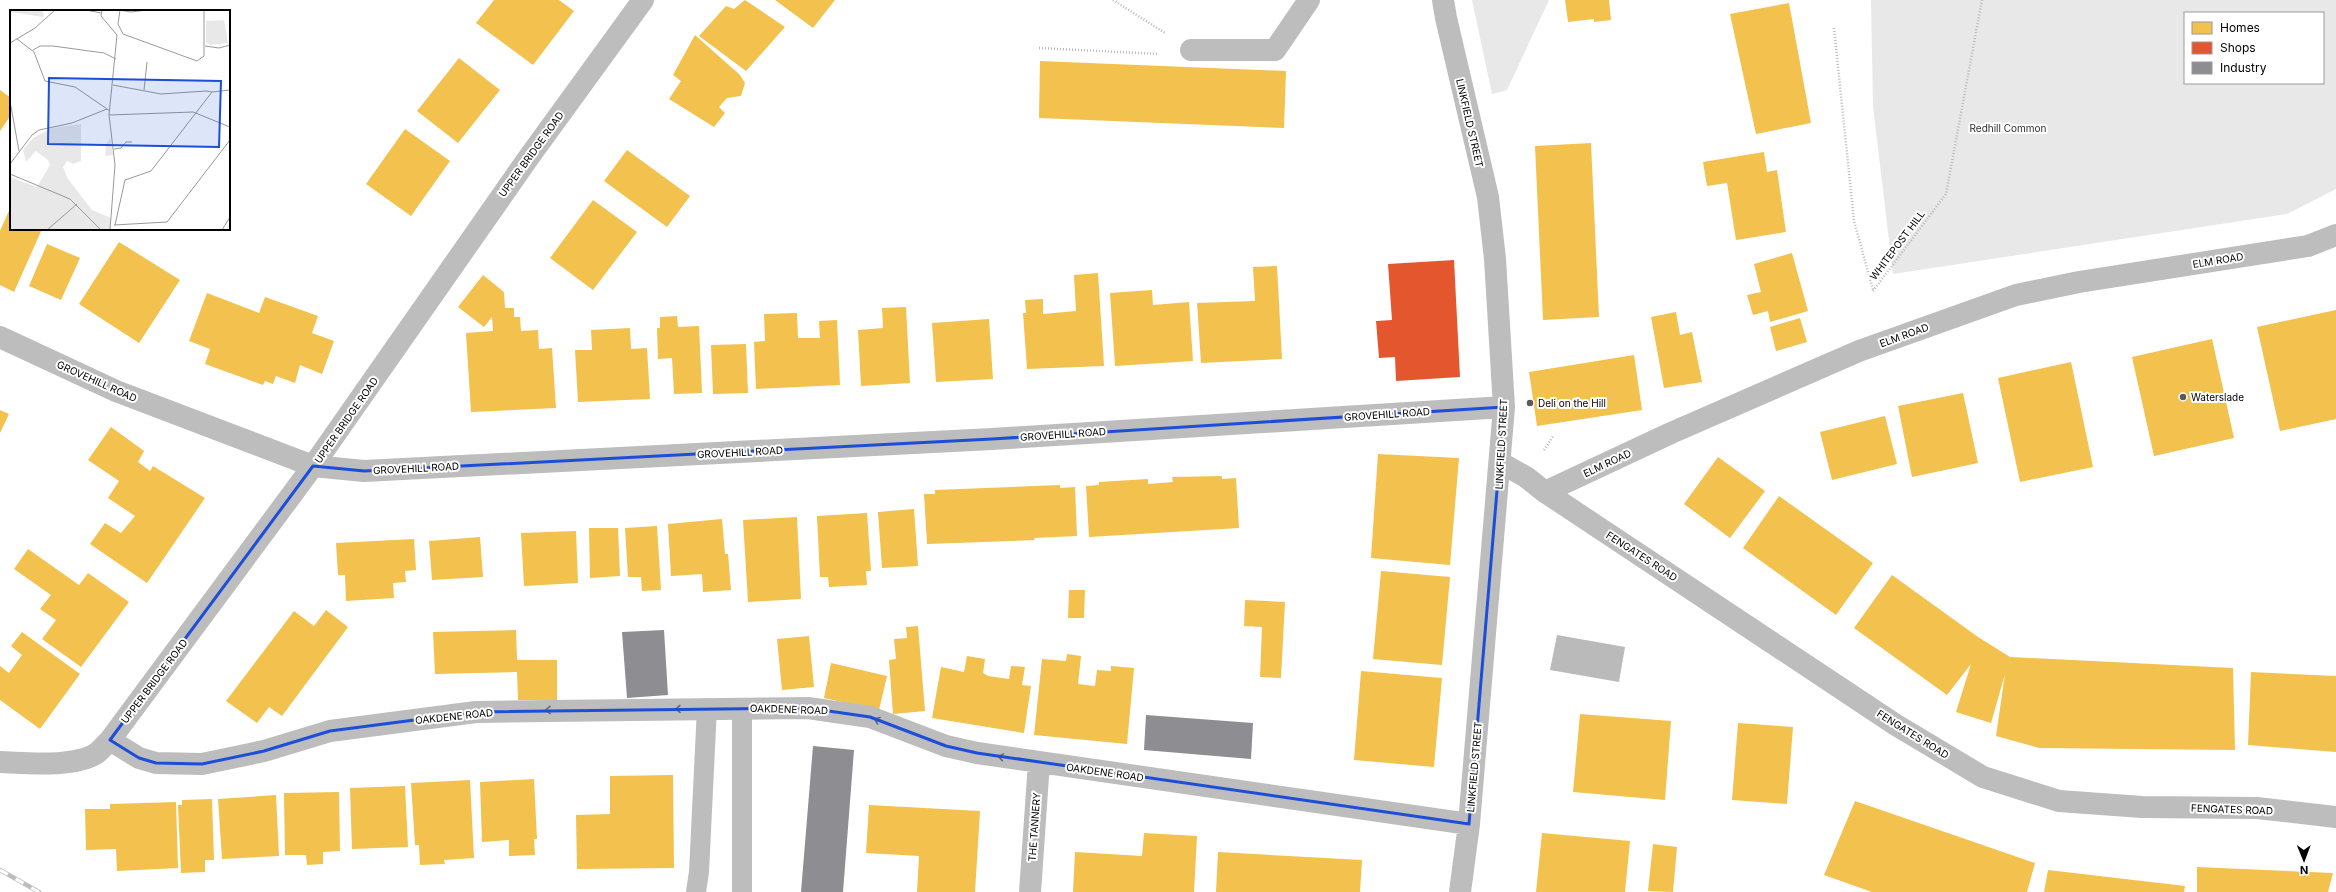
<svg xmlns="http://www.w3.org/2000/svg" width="2336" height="892" font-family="Inter,sans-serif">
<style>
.green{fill:#e8e8e8;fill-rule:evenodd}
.water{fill:#bababa}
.homes{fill:#f2c14e}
.shops{fill:#e4572e}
.industry{fill:#8d8d92}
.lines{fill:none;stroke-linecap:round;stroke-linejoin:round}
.path{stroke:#b8b8b8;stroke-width:2.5;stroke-dasharray:1 2;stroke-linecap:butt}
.lane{stroke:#bdbdbd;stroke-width:20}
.street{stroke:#bdbdbd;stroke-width:22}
.rail-casing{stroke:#bdbdbd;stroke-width:4.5}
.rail{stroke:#fff;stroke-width:3;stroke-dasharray:9;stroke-linecap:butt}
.oneway{stroke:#686868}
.marked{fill:none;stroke:#1d4ed8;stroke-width:3;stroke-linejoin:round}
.poi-dot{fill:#595959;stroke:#fff;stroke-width:1.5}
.labels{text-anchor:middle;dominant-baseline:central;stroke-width:4;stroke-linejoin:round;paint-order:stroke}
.street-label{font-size:10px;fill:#000;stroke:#fff}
.park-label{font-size:10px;fill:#2d2d2d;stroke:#fff}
.poi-label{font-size:10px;fill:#000;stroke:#fff;text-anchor:start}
.inset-road{fill:none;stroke:#999;stroke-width:1}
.view{fill:#1d4ed8;fill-opacity:0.15;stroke:#1d4ed8;stroke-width:2}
.inset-edge{fill:none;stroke:#000;stroke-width:2}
</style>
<rect width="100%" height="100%" fill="#fff"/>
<!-- green -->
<path class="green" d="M1472,0H1549L1507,90L1492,94Z
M1871,0H2336V189L2287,214L1893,274L1873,106ZM2185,13H2323V83H2185Z"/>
<!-- water -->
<path class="water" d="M1557,635L1625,647L1619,682L1550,670Z"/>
<!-- homes -->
<path class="homes" d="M494,0H559L574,11L533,65L476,23Z
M745,0L785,27L746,71L699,36L726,6L734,9Z
M775,0H835L813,28Z
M1565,0H1609L1611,20L1594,22V19L1568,22Z
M1789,3L1811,123L1756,134L1730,14Z
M695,35L740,75L745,83L741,96L727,98L719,107L725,113L714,127L669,99L681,81L673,75Z
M459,58L500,90L458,143L417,111Z
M1040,61L1286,71L1284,128L1039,118Z
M0,90L11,98V115L0,131Z
M405,129L450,161L411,216L366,184Z
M1591,143L1599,317L1543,320L1535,146Z
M627,150L690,196L667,227L604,181Z
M1764,152L1767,172L1777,170L1786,232L1736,240L1727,183L1707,186L1703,162Z
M593,200L637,232L593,290L550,258Z
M11,206V229H42L14,292L0,285V231Z
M119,242L180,280L139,343L79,304Z
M47,244L80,258L61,300L29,286Z
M1792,253L1808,311L1770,322L1768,311L1753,315L1747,295L1761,292L1754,264Z
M1277,266L1282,359L1201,363L1197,303L1255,301L1253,267Z
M1098,273L1104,366L1027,369L1023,313H1026L1025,300L1043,299V314L1076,311L1074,275Z
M483,275L504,292L505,308H514V317H520L521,331L538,330L539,349L552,348L556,408L471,412L466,333L493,331L492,317L484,327L458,307Z
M1152,290L1153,305L1189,302L1193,361L1115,366L1110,293Z
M207,293L259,313L265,297L318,316L312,333L334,341L322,374L300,365L295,383L276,376L273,384L265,381L263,385L205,364L210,349L189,341Z
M906,307L910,383L861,386L858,330L883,328L882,308Z
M2336,310V419L2280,431L2257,327Z
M1676,312L1680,335L1692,332L1702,382L1664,388L1651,317Z
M797,313L798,338H820L819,321L837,320L840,385L756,389L754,342L765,341L764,314Z
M677,316L678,327L699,326L702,393L674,394L672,358L658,359L657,328H660V317Z
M1800,318L1807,342L1776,351L1770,327Z
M989,319L993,379L936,382L932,323Z
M630,328L631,349L647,348L650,399L578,402L575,350H592L591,330Z
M2212,339L2234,438L2154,456L2132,357Z
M746,344L748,393L713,394L711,345Z
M1634,355L1642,410L1537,426L1529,372Z
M2071,362L2093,467L2020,482L1998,378Z
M1963,393L1978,463L1912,477L1898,406Z
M0,410L9,414L0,433Z
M1885,416L1897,464L1832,480L1820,432Z
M111,427L144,451L138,462L150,471L153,466L205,498L147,583L90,544L105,523L121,533L135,516L108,498L119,481L88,460Z
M1378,454L1459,458L1450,565L1371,558Z
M1718,457L1765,491L1730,538L1684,504Z
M1222,476V479L1236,478L1239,528L1089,537L1086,486L1099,485V482L1148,479V484L1173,482L1172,477Z
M1060,485V488L1075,487L1077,536L1034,538L1035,540L927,544L924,494H935V490Z
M1779,496L1873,563L1836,615L1743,548Z
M914,509L918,566L882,568L878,512Z
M867,513L871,571H866L867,585L829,587L828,577H820L817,516Z
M797,517L801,599L748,602L743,520Z
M722,519L725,554H728L731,590L703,592L702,574L671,576L668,524Z
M657,526L661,590L642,591L641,577H628L625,528Z
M589,528H618L620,576L590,578Z
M576,531L578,583L524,586L521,533Z
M480,537L483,577L432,580L429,541Z
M414,539L416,570L405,571L406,582L393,583L394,598L346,601L345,575H338L336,543Z
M28,549L79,585L88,573L129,602L81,667L42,639L56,620L40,609L51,595L14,569Z
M1381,571L1450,577L1442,665L1373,659Z
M1892,575L1978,637L2010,657L2233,668L2235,750L2039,748L1996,736L2005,674L1991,723L1956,712L1971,664L1947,695L1854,628Z
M1069,590H1085L1084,618H1068Z
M1245,600L1285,602L1281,678L1260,677L1262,627L1244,626Z
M326,610L348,627L282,716L269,707L257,723L226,701L294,611L314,626Z
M918,626L925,711L893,714L889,660L896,659L894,639L907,638L906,627Z
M516,630L517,660H557V700H518L517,672L435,674L433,632Z
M22,632L80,674L40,729L0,700V666L9,673L22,655L11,646Z
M809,636L814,687L782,690L777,639Z
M1067,654L1081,656L1078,684L1095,686L1097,670L1111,671V666L1134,668L1127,744L1034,735L1042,659L1066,661Z
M967,656L985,659L983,673L988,676L1009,679L1011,666L1025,667L1022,685L1031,686L1024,733L932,718L941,667L964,672Z
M831,663L887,676L879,710L824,698Z
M1361,671L1442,678L1434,767L1354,760Z
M2251,672L2336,676V752L2248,745Z
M1580,714L1671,721L1665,800L1573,792Z
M1738,723L1793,727L1787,804L1732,800Z
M673,775L674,868L577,869L576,815L610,814V776Z
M534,779L537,839H534L535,855L509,856V840L482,842L480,782Z
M470,780L474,858L444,860L445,864L420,865L419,845H415L411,783Z
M405,786L408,847L352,849L350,788Z
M339,792L340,851L323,852V864L307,865L306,855H285L284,793Z
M276,795L279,856L222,859L218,799Z
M212,799L214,860H205V872L181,873L178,805H182V800Z
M1855,801L2035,863L2027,892H1872L1824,875Z
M176,802L178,868L117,871L116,849L86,850L85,809H110V804Z
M869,805L980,811L975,892H917L919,856L866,853Z
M1144,833L1197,836L1194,892H1073L1075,852L1142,856Z
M1542,833L1630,841L1625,892H1536Z
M1653,844L1677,847L1673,892L1648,891Z
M1218,852L1362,860L1360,892H1216Z
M2197,867L2333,873L2328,892H2197Z
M2048,870L2185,886L2184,892H2044Z"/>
<!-- shops -->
<path class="shops" d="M1454,260L1460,377L1396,381L1395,357L1379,358L1376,321L1392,320L1388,264Z"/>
<!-- industry -->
<path class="industry" d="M664,630L668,695L627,698L622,632Z
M1146,715L1253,723L1251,759L1144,750Z
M813,746L854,750L843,892H801Z"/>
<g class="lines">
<!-- path -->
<path class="path" d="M1113,0L1165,33
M1834,28L1854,221L1873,290
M1039,48L1159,54
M1873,291L1946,194L1982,0
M1544,450L1554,435"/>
<!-- lane -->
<path class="lane" d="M696,892L699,872L707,708
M742,892V708"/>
<!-- street -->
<path class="street" d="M1443,0L1446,18L1488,197L1495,259L1504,407L1469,824L1460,892
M1191,50H1275L1309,0
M0,337L116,391L313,466L364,471L992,439L1504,407
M1501,463L1526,477L1545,492L1896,725L1983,777L2059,801L2142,807L2257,808L2336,817
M1545,492L1671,433L1859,351L2016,295L2079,282L2308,246L2336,235
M110,740L139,758L156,763L202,764L264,751L330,731L476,712L808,708L870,717L946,746L977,753L1469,824
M0,762C26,763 74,768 97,753C101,750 106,744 110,740L313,466L529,157L643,0
M1030,892L1039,762"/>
<defs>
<path id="rail" d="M0,870L39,892"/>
</defs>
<!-- rail casing -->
<use href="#rail" class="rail-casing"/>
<!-- rail -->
<use href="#rail" class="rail"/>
</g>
<!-- one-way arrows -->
<defs><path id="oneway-chevron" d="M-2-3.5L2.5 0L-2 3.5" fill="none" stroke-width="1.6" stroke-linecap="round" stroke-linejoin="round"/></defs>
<g class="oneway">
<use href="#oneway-chevron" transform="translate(678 709) rotate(179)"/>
<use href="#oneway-chevron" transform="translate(548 710) rotate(179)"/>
<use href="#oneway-chevron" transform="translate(877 720) rotate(-159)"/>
<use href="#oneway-chevron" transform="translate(1001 757) rotate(-171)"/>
</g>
<!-- marked area -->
<path class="marked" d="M1504,407L1469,824L977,753L946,746L870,717L808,708L476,712L330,731L264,751L202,764L156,763L139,758L110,740L313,466L364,471L992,439Z"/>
<!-- markers -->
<g class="poi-dot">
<circle cx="2183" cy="397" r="4"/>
<circle cx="1530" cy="403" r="4"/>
</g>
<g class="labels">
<!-- street labels -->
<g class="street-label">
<text transform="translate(1470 123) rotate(77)">LINKFIELD STREET</text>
<text transform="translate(531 154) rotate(-54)">UPPER BRIDGE ROAD</text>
<text transform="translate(1897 245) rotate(-53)">WHITEPOST HILL</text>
<text transform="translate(2218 260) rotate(-9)">ELM ROAD</text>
<text transform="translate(1904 335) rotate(-20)">ELM ROAD</text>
<text transform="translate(97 381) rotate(24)">GROVEHILL ROAD</text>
<text transform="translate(1387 414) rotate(-4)">GROVEHILL ROAD</text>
<text transform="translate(346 420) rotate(-55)">UPPER BRIDGE ROAD</text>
<text transform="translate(1063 434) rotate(-4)">GROVEHILL ROAD</text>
<text transform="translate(1501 444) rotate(-87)">LINKFIELD STREET</text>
<text transform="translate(740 452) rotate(-3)">GROVEHILL ROAD</text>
<text transform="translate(1607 463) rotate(-25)">ELM ROAD</text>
<text transform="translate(416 468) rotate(-3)">GROVEHILL ROAD</text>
<text transform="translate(1642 556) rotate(33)">FENGATES ROAD</text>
<text transform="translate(154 681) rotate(-53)">UPPER BRIDGE ROAD</text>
<text transform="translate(789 709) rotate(2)">OAKDENE ROAD</text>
<text transform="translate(454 716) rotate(-6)">OAKDENE ROAD</text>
<text transform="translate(1913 734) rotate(32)">FENGATES ROAD</text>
<text transform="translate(1474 767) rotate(-85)">LINKFIELD STREET</text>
<text transform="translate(1105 772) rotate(8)">OAKDENE ROAD</text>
<text transform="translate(2232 809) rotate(2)">FENGATES ROAD</text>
<text transform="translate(1034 827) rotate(-86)">THE TANNERY</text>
</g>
<!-- park labels -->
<g class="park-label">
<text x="2008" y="128">Redhill Common</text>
</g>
<!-- poi labels -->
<g class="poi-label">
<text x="2191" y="397">Waterslade</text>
<text x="1538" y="403">Deli on the Hill</text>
</g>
</g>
<!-- overview -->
<g transform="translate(10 10)">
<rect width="220" height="220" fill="#fff"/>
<path d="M0,0H31L34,4L33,7L0,2ZM214,10L218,33L200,35L196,32V11ZM71,114V151L63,154L57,151L53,157L58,169L82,200L101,208L100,220H0V167L27,177L40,155L38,150L26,141L16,152L13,140L23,128L42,118ZM100,128L103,145L95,146L96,135Z" fill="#e8e8e8"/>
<path class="inset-road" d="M76,0L91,3M92,0L91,6L107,25L99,105L105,155L100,220M109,0L121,2L137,0M110,0L108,14L113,24L187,51L194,46V0M7,29L24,42L35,71L65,77L100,101M0,33L25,18L45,0M195,36L209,38L220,35M23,40L30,36H43L94,43L106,49M103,75L151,84L196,81L202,82M134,80L137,52M0,91L9,141M99,105L183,102L220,117M104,139L111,138L116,132H122M0,154L22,125L29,120L62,113L97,99M0,164L60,189L91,220M104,215L157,212L220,130M105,215L115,170L141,161L202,82L220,80M37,220L67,194M212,220L220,207"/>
<path class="view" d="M39,68L211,71L209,137L38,134Z"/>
<rect width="220" height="220" class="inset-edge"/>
</g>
<!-- legend -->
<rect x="2184" y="12" width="140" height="72" fill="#ffffff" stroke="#999999"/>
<rect x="2192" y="22" width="20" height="12" fill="#f2c14e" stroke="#999999"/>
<text x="2220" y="32" font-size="12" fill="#000000">Homes</text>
<rect x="2192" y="42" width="20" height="12" fill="#e4572e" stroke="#999999"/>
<text x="2220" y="52" font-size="12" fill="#000000">Shops</text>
<rect x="2192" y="62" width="20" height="12" fill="#8d8d92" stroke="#999999"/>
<text x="2220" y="72" font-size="12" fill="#000000">Industry</text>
<!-- north arrow -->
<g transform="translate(2304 860) rotate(179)" stroke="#ffffff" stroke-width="3" paint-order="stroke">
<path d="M0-3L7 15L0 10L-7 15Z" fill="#000000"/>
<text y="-6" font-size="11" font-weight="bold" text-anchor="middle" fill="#000000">N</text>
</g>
</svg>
